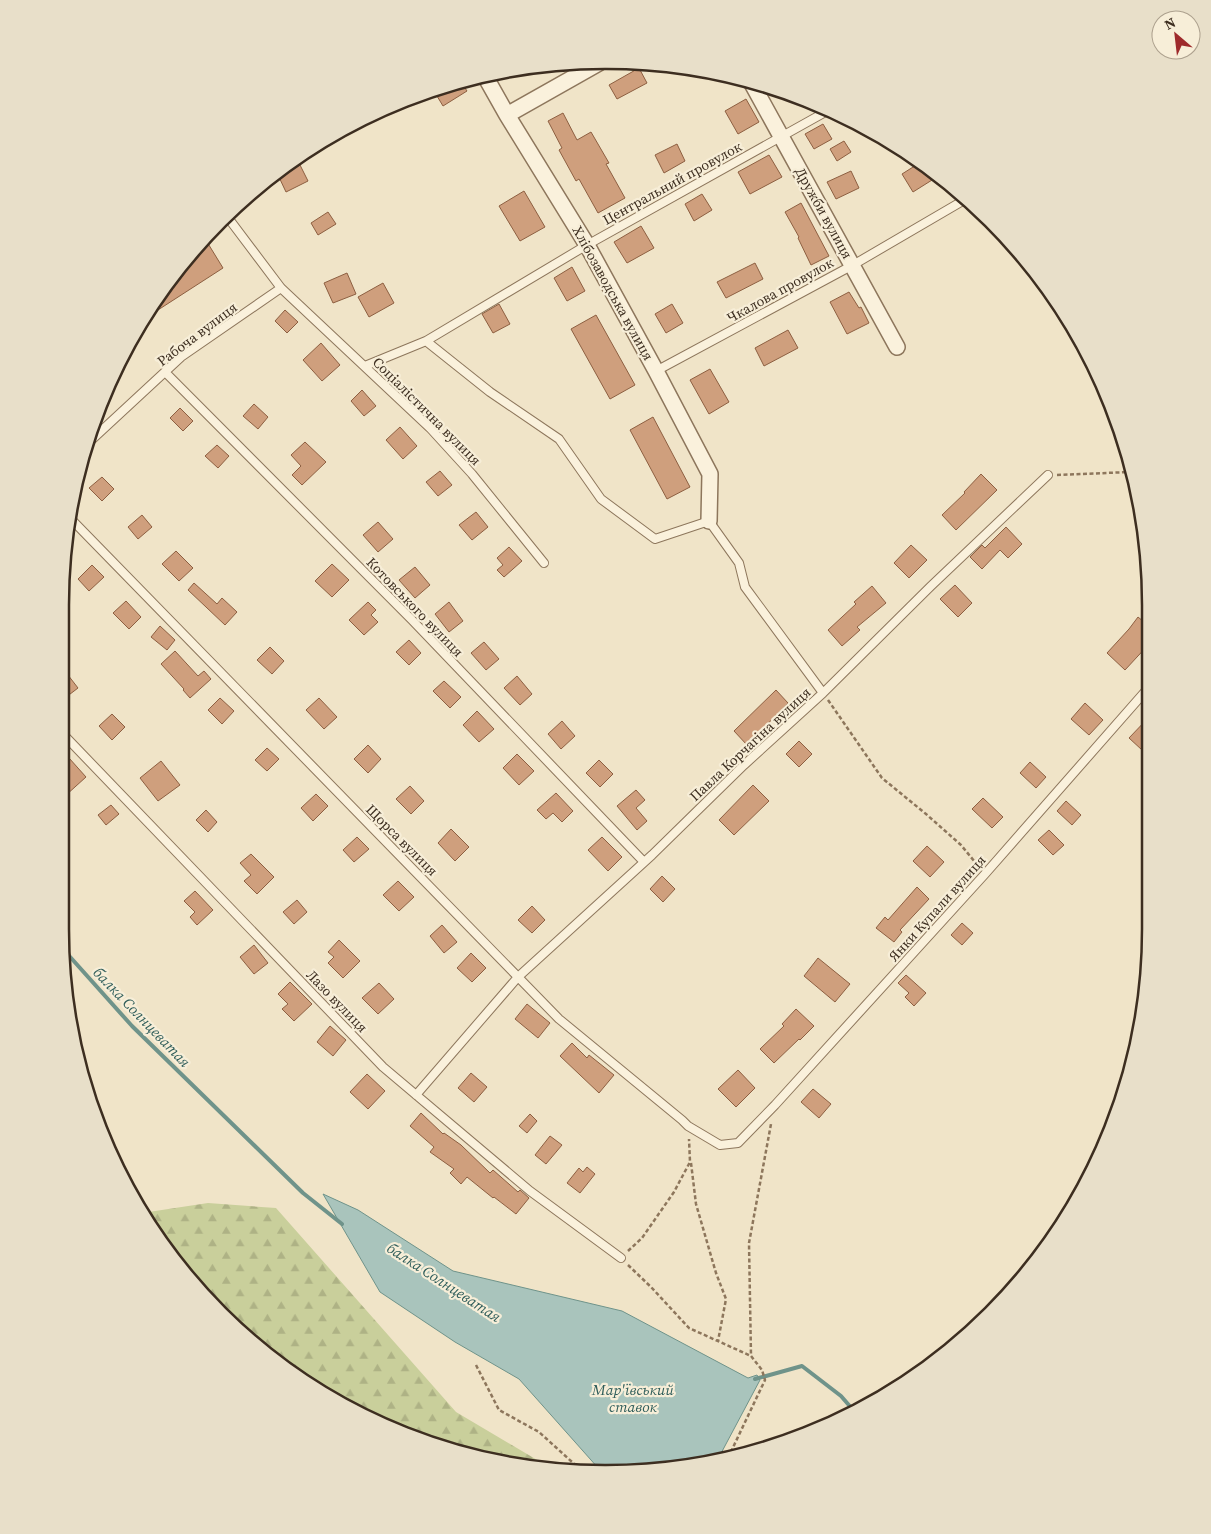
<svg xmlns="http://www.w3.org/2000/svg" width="1211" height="1534" font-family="'Source Serif 4',serif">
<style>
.forest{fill:url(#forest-firs)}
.water{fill:#a9c4bc;stroke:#6f938a}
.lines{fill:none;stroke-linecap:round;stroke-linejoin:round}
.stream{stroke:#6f938a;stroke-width:4}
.building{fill:#cf9f7d;stroke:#8d5f41}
.lane-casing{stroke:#8d765c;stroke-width:10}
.street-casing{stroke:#8d765c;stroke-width:18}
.path{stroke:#8d765c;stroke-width:2.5;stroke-dasharray:4 2.5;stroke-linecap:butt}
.lane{stroke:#faf1dc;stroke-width:8}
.street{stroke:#faf1dc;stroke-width:15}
.labels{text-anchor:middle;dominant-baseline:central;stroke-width:4.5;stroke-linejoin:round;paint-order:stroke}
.street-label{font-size:14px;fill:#3d2e20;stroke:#f7eed8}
.water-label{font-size:15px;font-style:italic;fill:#2f5d5a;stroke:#f7eed8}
.rim{fill:none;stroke:#3d2e20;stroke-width:2.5}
</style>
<defs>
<pattern id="forest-firs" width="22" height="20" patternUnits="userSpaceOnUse" patternTransform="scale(1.25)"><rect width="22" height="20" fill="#c9cf9b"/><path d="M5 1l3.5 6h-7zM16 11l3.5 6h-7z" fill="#aeb285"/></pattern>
</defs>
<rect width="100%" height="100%" fill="#f0e4c8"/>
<!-- forest -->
<path class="forest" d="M208,1203L276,1208L456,1412L549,1467L465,1455L333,1401L220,1314L142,1213Z"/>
<!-- water -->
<path class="water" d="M323,1194L358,1210L453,1271L622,1311L748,1378L757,1375L760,1380L718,1459L605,1474L599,1469L519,1379L455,1342L380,1292Z"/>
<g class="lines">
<!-- stream -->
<path class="stream" d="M63,949L132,1026L303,1193L342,1224
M755,1379L802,1366L841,1396L854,1411"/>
</g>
<!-- building -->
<path class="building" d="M639,68L647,83L617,99L609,85Z
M461,82L467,91L443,106L434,91L441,86Z
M746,99L759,122L738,134L725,111Z
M563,113L577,140L591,132L609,163L606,164L625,198L598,213L579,179L576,181L559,150L562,148L548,121Z
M823,124L832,139L814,149L805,134Z
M844,141L851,152L837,161L830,149Z
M677,144L685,161L664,173L655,155Z
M769,155L782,177L750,194L738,172Z
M921,162L940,175L913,192L902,174Z
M300,165L308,181L286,192L278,175Z
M851,171L859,188L836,199L827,182Z
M524,191L545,227L520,241L499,206Z
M702,194L712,210L694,221L685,204Z
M801,203L829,256L811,265L798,238L799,237L785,212Z
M328,212L336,224L318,235L311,223Z
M641,226L654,248L627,263L614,242Z
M204,237L223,268L144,319L195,246Z
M755,263L763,279L726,298L717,282Z
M572,267L585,291L567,301L554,278Z
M347,273L356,294L333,303L324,283Z
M383,283L394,303L369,317L358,297Z
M849,292L859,308L861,307L869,323L847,334L830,302Z
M499,304L510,324L493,333L482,314Z
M672,304L683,323L666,333L655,314Z
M285,310L298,322L287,333L275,321Z
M596,315L635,385L610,399L571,329Z
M788,330L798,348L764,366L755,348Z
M321,343L340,365L322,381L303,360Z
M710,369L729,402L709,414L690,380Z
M362,390L376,406L364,416L351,401Z
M254,404L268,417L258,429L243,416Z
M180,408L193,421L183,431L170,418Z
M653,417L690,487L667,499L630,430Z
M400,427L417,446L403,459L386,440Z
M305,442L326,462L302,485L292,475L301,466L291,455Z
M217,445L229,456L218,468L205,456Z
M440,471L452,485L438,496L426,482Z
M981,474L997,490L956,530L942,515L965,493L964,492Z
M102,477L114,489L102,501L89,488Z
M476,512L488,527L472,540L459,525Z
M142,515L152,527L138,539L128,527Z
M378,522L393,539L378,552L363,535Z
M1006,527L1022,544L1008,558L1000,550L982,569L970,557L982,545L985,548Z
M911,545L927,560L909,578L894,563Z
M509,547L522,561L504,577L497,570L503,565L497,558Z
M176,551L193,568L179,581L162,564Z
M332,564L349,580L332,597L315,581Z
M92,565L104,577L89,591L78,579Z
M415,567L430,585L415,598L399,580Z
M194,583L217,604L222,598L237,612L225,625L188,590Z
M955,585L972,603L958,617L940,599Z
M872,586L886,603L857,627L860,630L842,646L828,630L856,604L854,602Z
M126,601L141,617L129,629L113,613Z
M368,602L376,610L371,615L378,622L364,635L349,620Z
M449,602L463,621L449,632L435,614Z
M1138,617L1150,627V643L1125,670L1107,653L1129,629Z
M160,626L175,640L167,650L151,637Z
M409,640L421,653L409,665L396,652Z
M484,642L499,659L486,670L471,653Z
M270,647L284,661L272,674L257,660Z
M175,651L198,676L204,671L211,679L190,698L183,690L184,689L161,664Z
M61,666L78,688L61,701Z
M517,676L532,694L520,705L504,688Z
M444,681L461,697L450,708L433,691Z
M776,690L788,703L747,745L734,731Z
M220,698L234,711L222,724L208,710Z
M319,698L337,717L324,729L306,710Z
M1085,703L1103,720L1089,735L1071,719Z
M477,711L494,729L479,742L463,725Z
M112,714L125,727L112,740L99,726Z
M1150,716V741L1142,750L1129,738Z
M562,721L575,736L561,749L548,734Z
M799,741L812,754L799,767L786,754Z
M368,745L381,759L368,773L354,759Z
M267,748L279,759L267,771L255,760Z
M61,749L86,777L65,796L60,791Z
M517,754L534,771L519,785L503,768Z
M599,760L613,774L600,787L586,773Z
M161,761L180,785L158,801L140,778Z
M1030,762L1046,777L1036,788L1020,773Z
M753,785L769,801L734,835L719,820Z
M410,786L424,801L411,814L396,799Z
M636,790L645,800L636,808L647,821L637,830L617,806Z
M556,793L573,811L562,822L553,813L546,819L537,810Z
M316,794L328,806L313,821L301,808Z
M983,798L1003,817L992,828L972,809Z
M1066,801L1081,815L1072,825L1057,811Z
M111,805L119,814L106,825L98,815Z
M206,810L217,822L208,832L196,820Z
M451,829L469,847L455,861L438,843Z
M1049,830L1064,845L1053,855L1038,840Z
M357,837L369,849L354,862L343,850Z
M602,837L622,857L608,871L588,850Z
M927,846L944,862L930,877L913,861Z
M251,854L274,877L257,894L244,881L251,875L240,863Z
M662,876L675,889L663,902L650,889Z
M398,881L414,897L399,911L383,895Z
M917,887L929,899L900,930L902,932L894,942L876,928L885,917L888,920Z
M195,891L213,910L197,925L190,917L195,912L184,901Z
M297,900L307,912L294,924L283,912Z
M532,906L545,920L532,933L518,920Z
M962,923L973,933L962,945L951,935Z
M442,925L457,942L444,953L430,936Z
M339,940L360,961L343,978L328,963L334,957L328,952Z
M254,945L268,963L254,974L240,957Z
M471,953L486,968L472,982L457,968Z
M818,958L850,984L835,1002L804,976Z
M906,975L926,993L914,1006L905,997L909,993L898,983Z
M290,982L312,1004L294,1021L282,1009L288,1004L278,994Z
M379,983L394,999L378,1014L362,998Z
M527,1004L550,1023L538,1038L515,1019Z
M796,1009L814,1026L800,1040L799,1039L774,1063L760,1049L784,1026L782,1024Z
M330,1026L346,1040L333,1056L317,1042Z
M572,1043L587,1058L589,1055L614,1075L599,1093L560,1056Z
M738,1070L755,1088L736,1107L718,1089Z
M471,1073L487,1087L474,1102L458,1088Z
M367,1074L385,1091L368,1109L350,1092Z
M813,1089L831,1104L819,1118L801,1102Z
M421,1113L443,1134L444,1133L461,1145L490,1173L493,1170L518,1192L520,1190L529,1198L516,1214L494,1197L493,1198L467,1177L461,1184L450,1173L454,1169L430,1152L434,1147L410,1126Z
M530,1114L537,1121L527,1133L519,1126Z
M550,1136L562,1145L546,1164L535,1155Z
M587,1167L595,1174L580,1193L567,1183L579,1168L583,1172Z"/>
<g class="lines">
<defs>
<path id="lane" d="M226,215L281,288L430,428L472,474L544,563
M426,341L490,392L559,439L601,499L655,539L709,521L739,563L745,587L823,693
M365,366L426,341L587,245L829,110
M656,371L853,265L966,199
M165,372L412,620L644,862
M86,445L181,357L281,288
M71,519L559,1019L682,1120L688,1126L720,1145L738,1143L775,1105L985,874L1150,686
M61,732L383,1067L530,1191L621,1258
M416,1095L518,977L652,855L744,765L823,693L931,586L1048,475"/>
<path id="street" d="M485,76L507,115L587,245L656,371L710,474L709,521
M750,80L897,347
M507,115L599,63"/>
</defs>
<!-- lane casing -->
<use href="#lane" class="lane-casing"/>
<!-- street casing -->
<use href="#street" class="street-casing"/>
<!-- path -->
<path class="path" d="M1057,475L1130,472
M828,700L882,778L926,814L961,845L979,867
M691,1163L696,1204L716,1273L726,1299L718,1341
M628,1251L642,1238L674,1192L690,1162L689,1139
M628,1265L651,1287L689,1328L751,1356
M476,1365L499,1410L539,1432L582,1471
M728,1458L765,1380L762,1370L751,1356L749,1243L771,1124"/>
<!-- lane -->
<use href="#lane" class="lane"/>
<!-- street -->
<use href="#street" class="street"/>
</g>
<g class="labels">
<!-- street labels -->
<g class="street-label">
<text transform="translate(672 183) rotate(-29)">Центральний провулок</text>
<text transform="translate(824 213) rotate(61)">Дружби вулиця</text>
<text transform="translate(780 290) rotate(-29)">Чкалова провулок</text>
<text transform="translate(613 293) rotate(61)">Хлібозаводська вулиця</text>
<text transform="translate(197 334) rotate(-37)">Рабоча вулиця</text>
<text transform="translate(427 411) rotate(45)">Соціалістична вулиця</text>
<text transform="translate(415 607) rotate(46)">Котовського вулиця</text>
<text transform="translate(750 744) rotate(-43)">Павла Корчагіна вулиця</text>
<text transform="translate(402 840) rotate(45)">Щорса вулиця</text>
<text transform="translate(937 908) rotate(-48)">Янки Купали вулиця</text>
<text transform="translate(337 1001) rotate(46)">Лазо вулиця</text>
</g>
<!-- water labels -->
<g class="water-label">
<text transform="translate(142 1017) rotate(46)">балка Солнцеватая</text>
<text transform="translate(444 1282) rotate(33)">балка Солнцеватая</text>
<text x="633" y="1389">Мар'ївський<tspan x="633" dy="17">ставок</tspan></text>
</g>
</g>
<!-- crop -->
<path d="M0 0H1211V1534H0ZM605 69H606A536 536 0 0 1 1142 605V929A536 536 0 0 1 606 1465H605A536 536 0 0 1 69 929V605A536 536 0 0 1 605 69Z" fill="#e8dfc9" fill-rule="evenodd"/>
<path class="rim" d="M605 69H606A536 536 0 0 1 1142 605V929A536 536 0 0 1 606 1465H605A536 536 0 0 1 69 929V605A536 536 0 0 1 605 69Z"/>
<!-- north arrow -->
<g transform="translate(1176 35) rotate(332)"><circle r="24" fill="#f7eed8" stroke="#ada18e"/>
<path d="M0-4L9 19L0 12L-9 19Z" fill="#9e2a2b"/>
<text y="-8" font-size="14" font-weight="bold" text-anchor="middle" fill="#3d2e20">N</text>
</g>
</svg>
